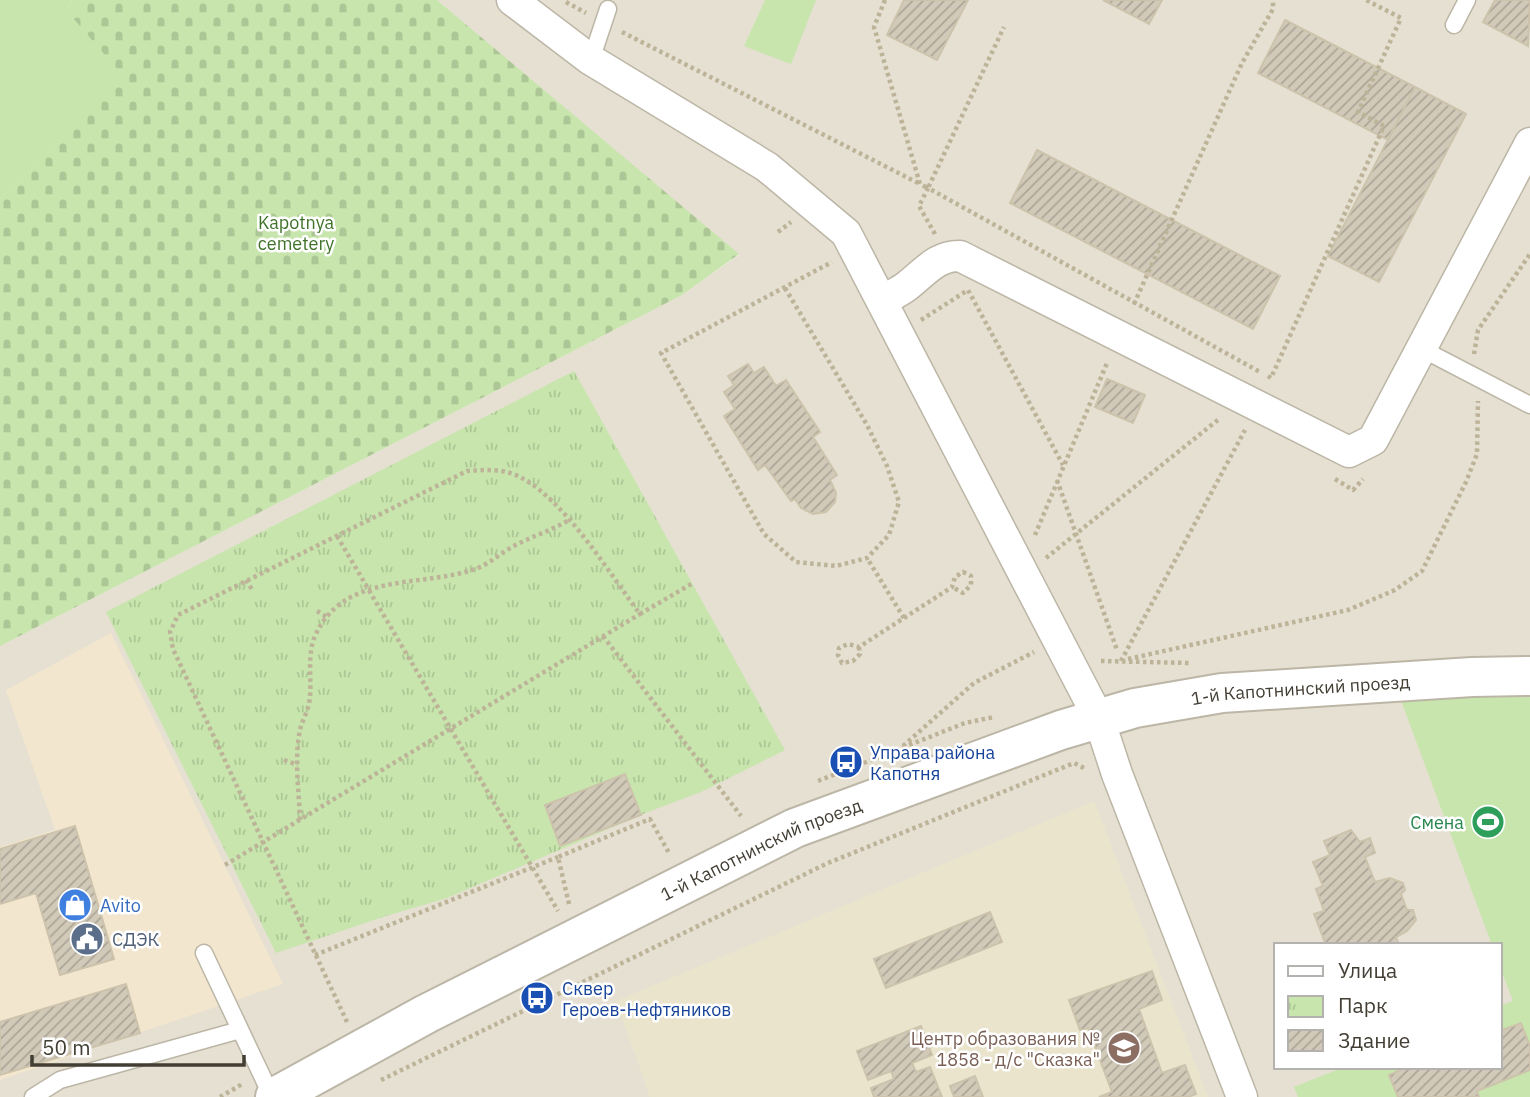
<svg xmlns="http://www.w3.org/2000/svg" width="1530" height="1097" font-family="'IBM Plex Sans',sans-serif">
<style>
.residential{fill:#e5e0d1;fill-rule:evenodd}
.commercial{fill:#f3e6ce}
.education{fill:#eae4cd}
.grass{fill:#c7e5ac}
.cemetery{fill:url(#cemetery-stones)}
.park{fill:url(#park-tufts)}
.building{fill:url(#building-hatch);stroke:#cdc3ac;stroke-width:2}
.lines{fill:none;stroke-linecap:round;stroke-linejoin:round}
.service-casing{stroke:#bcb6a6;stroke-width:19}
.minor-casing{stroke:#bcb6a6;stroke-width:33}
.tertiary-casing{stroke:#bcb6a6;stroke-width:42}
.path{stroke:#bdb398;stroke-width:4.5;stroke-dasharray:3.5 3.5;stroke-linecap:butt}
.service{stroke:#fff;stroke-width:16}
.minor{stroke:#fff;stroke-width:30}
.tertiary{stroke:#fff;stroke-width:38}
.labels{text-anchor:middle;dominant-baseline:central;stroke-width:5;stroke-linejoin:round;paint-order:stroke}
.park-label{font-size:18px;fill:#3f7229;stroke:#fff}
.street-label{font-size:18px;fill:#433e34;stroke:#fff}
.transit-label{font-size:18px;fill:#164399;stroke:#fff;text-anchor:start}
.leisure-label{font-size:18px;fill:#27864d;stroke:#fff;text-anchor:end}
.shop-label{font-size:18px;fill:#366cbe;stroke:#fff;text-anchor:start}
.service-label{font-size:18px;fill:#4e5e75;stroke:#fff;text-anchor:start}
.education-label{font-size:18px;fill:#785e54;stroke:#fff;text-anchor:end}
</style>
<defs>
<pattern id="cemetery-stones" width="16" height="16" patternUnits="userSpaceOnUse" patternTransform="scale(1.75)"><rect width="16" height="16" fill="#c7e5ac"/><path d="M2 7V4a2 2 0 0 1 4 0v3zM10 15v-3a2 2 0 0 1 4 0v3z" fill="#acc695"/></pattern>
<pattern id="park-tufts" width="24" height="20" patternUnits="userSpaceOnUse" patternTransform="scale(1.75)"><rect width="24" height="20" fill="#c7e5ac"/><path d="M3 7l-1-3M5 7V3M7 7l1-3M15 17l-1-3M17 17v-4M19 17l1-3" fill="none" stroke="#acc695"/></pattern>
<pattern id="building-hatch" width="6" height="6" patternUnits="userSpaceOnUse" patternTransform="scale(1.75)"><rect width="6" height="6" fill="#d2cab9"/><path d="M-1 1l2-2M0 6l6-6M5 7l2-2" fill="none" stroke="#aca597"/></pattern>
</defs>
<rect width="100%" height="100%" fill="#f1eee3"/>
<!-- residential -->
<path class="residential" d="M437,0H1530V1097H0V646L682,295L739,255ZM1276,945H1500V1067H1276Z"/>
<!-- commercial -->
<path class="commercial" d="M111,633L283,984L0,1080V847L55,830L6,690Z"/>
<!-- education -->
<path class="education" d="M1094,801L1208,1097H650L616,1001Z"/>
<!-- grass -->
<path class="grass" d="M0,0H72L66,10L125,77L0,199Z
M765,0H816L791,64L744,46Z
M1530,697V1097H1298L1294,1087L1344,1067H1500V1006L1513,1001L1500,967V945H1492L1400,698Z"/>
<!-- cemetery -->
<path class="cemetery" d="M72,0H437L739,254L682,295L0,646V199L124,77L66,10Z"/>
<!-- park -->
<path class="park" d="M574,371L785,750L701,792L648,812L447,898L386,916L276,953L106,612Z"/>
<!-- building -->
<path class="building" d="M904,0H968L937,60L887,35Z
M1103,0H1162L1149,24Z
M1495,0H1530L1528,46L1483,22Z
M1285,20L1415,87L1388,140L1258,73Z
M1415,87L1466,114L1379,282L1328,256Z
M1037,150L1280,276L1253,329L1010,203Z
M748,364L754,373L764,367L776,386L786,380L820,432L813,437L837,475L830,480L836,493L835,502L826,512L813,514L801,508L795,499L791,501L765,465L758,470L724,416L735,409L724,392L734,385L728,376Z
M1107,379L1145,395L1133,423L1095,407Z
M625,774L641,815L560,846L545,805Z
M75,826L114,959L60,975L36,893L0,904V849Z
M1351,830L1360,842L1370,838L1375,853L1365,857L1375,882L1390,878L1403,883L1405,890L1401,894L1407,910H1413L1416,920L1407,931L1396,937L1399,945H1326L1314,914L1324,911L1316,889L1323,886L1313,862L1330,855L1324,841Z
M990,912L1002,942L886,988L874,959Z
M1152,971L1162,1000L1139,1009L1162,1073L1185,1065L1196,1094L1188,1097H1099L1112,1092L1088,1028L1080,1030L1069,1000Z
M126,984L140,1033L0,1075V1022Z
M1521,1023L1530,1046V1070L1477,1091L1479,1097H1398L1389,1075L1407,1067H1500V1031Z
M921,1026L932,1055L912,1063L916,1072L930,1067L942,1097H874L871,1088L894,1079L891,1071L868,1080L857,1051Z
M975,1076L983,1097H954L950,1086Z"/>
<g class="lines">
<defs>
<path id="service" d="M1454,25L1467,0
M591,60L608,9
M1422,349L1530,405
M204,953L272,1097
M33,1097L60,1080L240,1030"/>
<path id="minor" d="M512,0L591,60L767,167L846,233L1099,719L1117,774L1242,1097
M882,301C890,296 899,292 907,286C924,273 937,255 960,256L1349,452L1373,440L1530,143"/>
<g id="tertiary">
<path id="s1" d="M275,1097L426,1014L795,828L1061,730L1135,708L1222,693L1472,677L1530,676"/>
</g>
</defs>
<!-- service casing -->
<use href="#service" class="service-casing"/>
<!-- minor casing -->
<use href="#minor" class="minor-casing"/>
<!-- tertiary casing -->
<use href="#tertiary" class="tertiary-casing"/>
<!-- path -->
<path class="path" d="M885,0L874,27L920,184L928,188L1004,27
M566,2L586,13
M622,32L920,184
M778,232L791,222
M935,234L919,206L928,188L1260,372
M785,288L867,425L887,466L899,502L889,535L867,558L836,566L796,562L764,534L661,353L832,262
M1134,304L1242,63L1273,9V0
M921,320L968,290L1063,465
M1474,354L1478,330L1530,254
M1268,376L1271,378L1384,126L1358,112L1401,18L1366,0
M1335,479L1353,490L1363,479
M1057,480L1117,650
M1035,535L1107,363
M337,536L558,911
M1046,558L1219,419
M246,580L253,591
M317,611L327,617
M904,618L952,587L955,577L963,572L971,576V585L963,593L952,587
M603,636L741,816
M859,647L860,654L853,661L842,663L838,655L839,648L848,644L859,647L904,618L867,558
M1128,659L1348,610L1395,590L1422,571L1466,482L1477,454L1478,401
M1101,661L1190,663
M1121,661L1245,430
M903,746L974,683L1034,652
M284,760L298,765
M818,781L965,723L994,717
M300,820C299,791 294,758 300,730C302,721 307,713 309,704C313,682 306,657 315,636C344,571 421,588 475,569C487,565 496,557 507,550C526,538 549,532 569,520
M225,865L640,614
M569,904L558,857L650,819L669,853
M315,955L558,857
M347,1022L173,649L170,632L178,615L467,471C484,470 503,468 520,477C565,500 609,573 640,614L693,583
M381,1080L828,863L1074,763L1086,769
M220,1097L244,1083"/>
<!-- service -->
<use href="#service" class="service"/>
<!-- minor -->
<use href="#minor" class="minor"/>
<!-- tertiary -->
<use href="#tertiary" class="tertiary"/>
</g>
<!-- icons -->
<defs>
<symbol id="bus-disc" viewBox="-11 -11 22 22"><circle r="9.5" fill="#1a4fb4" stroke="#fff"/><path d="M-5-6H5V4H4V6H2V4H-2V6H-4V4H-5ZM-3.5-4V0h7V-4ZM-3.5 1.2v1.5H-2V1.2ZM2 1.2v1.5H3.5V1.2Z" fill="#fff"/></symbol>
<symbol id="stadium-disc" viewBox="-11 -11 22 22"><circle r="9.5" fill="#2e9e5b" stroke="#fff"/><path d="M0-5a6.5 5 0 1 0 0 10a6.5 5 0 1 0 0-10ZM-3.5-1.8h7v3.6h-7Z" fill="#fff"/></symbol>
<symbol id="shop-disc" viewBox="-11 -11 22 22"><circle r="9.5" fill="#3f7fe0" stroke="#fff"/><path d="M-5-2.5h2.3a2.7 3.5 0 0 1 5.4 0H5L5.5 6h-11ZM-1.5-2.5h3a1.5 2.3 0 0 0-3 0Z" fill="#fff"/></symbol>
<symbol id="civic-disc" viewBox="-11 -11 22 22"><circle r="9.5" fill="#5c6f8a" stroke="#fff"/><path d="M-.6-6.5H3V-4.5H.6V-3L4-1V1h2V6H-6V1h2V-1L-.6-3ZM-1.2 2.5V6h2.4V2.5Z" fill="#fff"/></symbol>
<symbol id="school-disc" viewBox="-11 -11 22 22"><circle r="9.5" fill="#8d6e63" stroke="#fff"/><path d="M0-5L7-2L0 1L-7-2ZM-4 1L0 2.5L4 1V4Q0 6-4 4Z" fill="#fff"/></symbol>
</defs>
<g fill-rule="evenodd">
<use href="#bus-disc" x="827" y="743" width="38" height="38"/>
<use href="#stadium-disc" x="1469" y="803" width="38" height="38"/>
<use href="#shop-disc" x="56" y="886" width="38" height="38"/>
<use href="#civic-disc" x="68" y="920" width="38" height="38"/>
<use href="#bus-disc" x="518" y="979" width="38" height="38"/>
<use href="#school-disc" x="1105" y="1029" width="38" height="38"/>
</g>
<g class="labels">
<!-- park labels -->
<g class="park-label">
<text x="296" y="222">Kapotnya<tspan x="296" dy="21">cemetery</tspan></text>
</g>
<!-- street labels -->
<g class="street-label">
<text stroke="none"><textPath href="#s1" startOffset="1113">1-й Капотнинский проезд</textPath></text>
<text stroke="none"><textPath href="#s1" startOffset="546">1-й Капотнинский проезд</textPath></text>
</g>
<!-- transit labels -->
<g class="transit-label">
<text x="870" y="752">Управа района<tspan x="870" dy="21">Капотня</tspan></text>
<text x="562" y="988">Сквер<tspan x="562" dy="21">Героев-Нефтяников</tspan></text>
</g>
<!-- leisure labels -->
<g class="leisure-label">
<text x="1464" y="822">Смена</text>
</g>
<!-- shop labels -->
<g class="shop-label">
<text x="100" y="905">Avito</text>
</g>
<!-- service labels -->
<g class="service-label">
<text x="112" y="939">СДЭК</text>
</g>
<!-- education labels -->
<g class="education-label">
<text x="1100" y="1038">Центр образования №<tspan x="1100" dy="21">1858 - д/с "Сказка"</tspan></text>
</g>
</g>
<!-- legend -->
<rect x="1274" y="943" width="228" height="126" fill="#ffffff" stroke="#b4b2ae" stroke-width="2"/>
<rect x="1288" y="966" width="35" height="10" fill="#ffffff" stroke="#b4b2ae" stroke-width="2"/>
<text x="1338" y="978" font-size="21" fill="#433e34">Улица</text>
<rect x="1288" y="996" width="35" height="21" fill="url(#park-tufts)" stroke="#b4b2ae" stroke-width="2"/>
<text x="1338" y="1013" font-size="21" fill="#433e34">Парк</text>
<rect x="1288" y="1030" width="35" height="21" fill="url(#building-hatch)" stroke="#b4b2ae" stroke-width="2"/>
<text x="1338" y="1048" font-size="21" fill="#433e34">Здание</text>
<!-- scale -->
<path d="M32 1055v10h212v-10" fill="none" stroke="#433e34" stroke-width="3.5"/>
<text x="42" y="1055" font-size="21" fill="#433e34" stroke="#ffffff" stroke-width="5" paint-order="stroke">50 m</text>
</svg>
